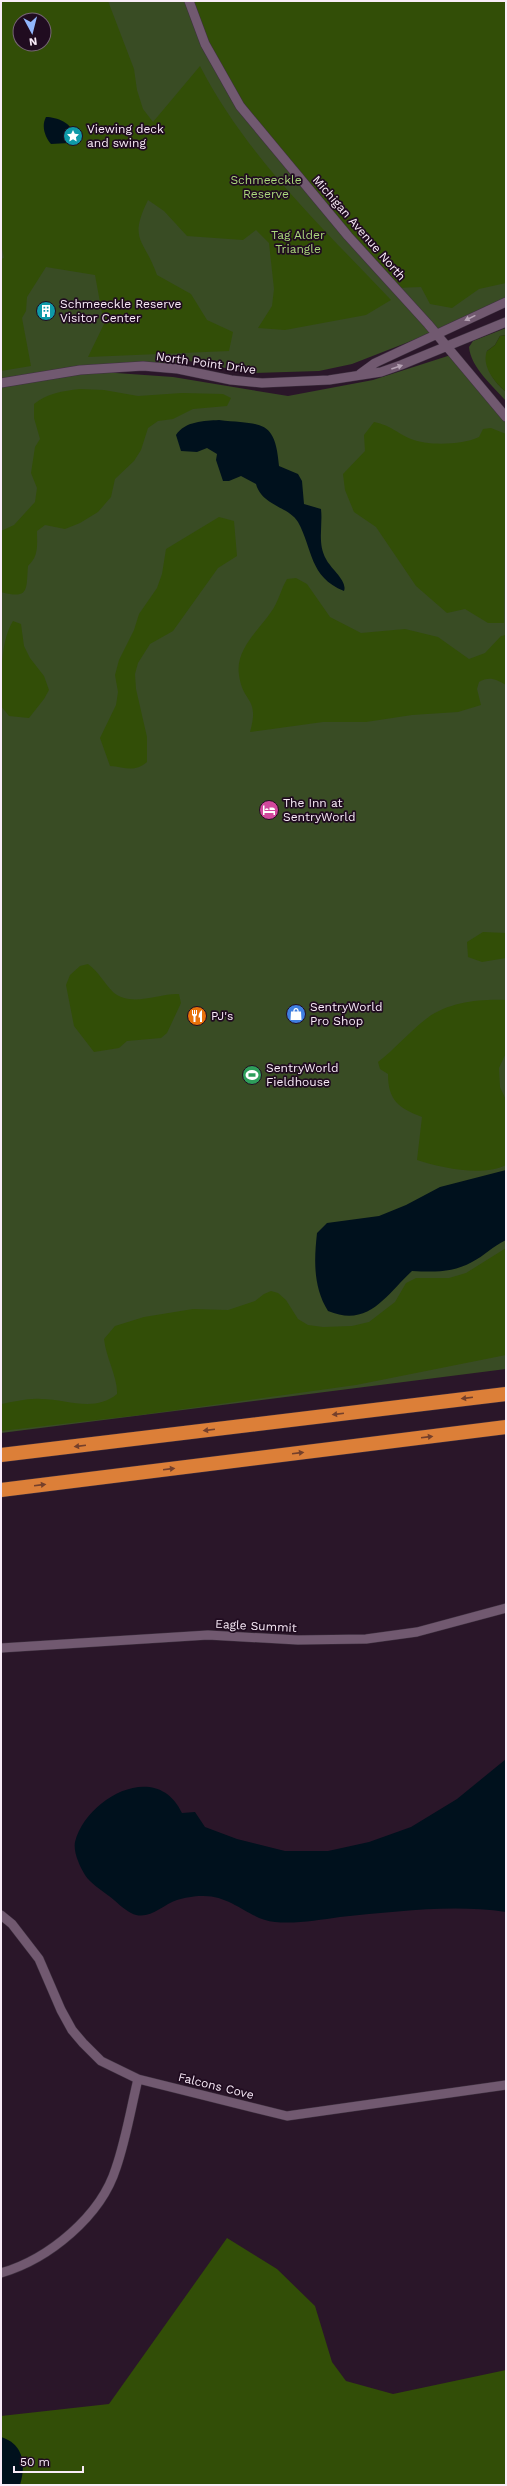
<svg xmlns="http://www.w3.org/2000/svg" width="507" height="2486" font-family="'Work Sans',sans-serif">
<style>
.green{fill:#394c24;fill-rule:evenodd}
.forest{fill:#324e07;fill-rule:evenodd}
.water{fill:#00111d}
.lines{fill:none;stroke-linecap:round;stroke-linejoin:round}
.minor-casing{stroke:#3f3140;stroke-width:10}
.highway-casing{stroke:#3f3140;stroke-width:15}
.minor{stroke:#715970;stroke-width:9}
.highway{stroke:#dc7f38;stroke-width:14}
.oneway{fill:#b5a2b4}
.oneway2{fill:#75402b}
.labels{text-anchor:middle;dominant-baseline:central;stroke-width:3.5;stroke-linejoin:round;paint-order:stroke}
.poi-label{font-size:12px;fill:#f9ebf8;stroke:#200c20;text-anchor:start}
.park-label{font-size:12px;fill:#abd87c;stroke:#200c20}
.street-label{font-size:12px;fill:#f9ebf8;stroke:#200c20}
</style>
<rect width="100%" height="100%" fill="#2a1629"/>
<!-- green -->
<path class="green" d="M1,1H506V304L352,364L319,371L251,373L189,361L102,372L173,377L288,396L373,380L454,354L506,417V1369L1,1433ZM20,20H44V44H20Z
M506,328V335L500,336L495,345L487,351C486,369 492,380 506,392V401C493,386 471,368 469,347L473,341Z"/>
<!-- forest -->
<path class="forest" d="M1,1H108L134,69L137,90L143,109L153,122L200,66C247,157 322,227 391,300L366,315L285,330L258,328L272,306L274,289L269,243L256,230L243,240L187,236L164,211L148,200C128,241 144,238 157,275L191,294L207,320L233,332L229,351L88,357L104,324L95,275L46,267L27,297L26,311L22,318L31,366L1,371V259L4,258L1,244ZM20,20H44V44H20Z
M189,1H506V283L479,289L452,308L430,304L421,287L395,288L240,106Z
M506,335V392C495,383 481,366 487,351L495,345L500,336Z
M80,389L104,390L138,396L182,393L223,394L231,398L227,406L193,409L173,419L158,421L148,428L141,450L134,461L115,479L111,497L98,512L80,523L65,529L45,525L37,531C37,545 39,556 28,566C26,589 30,600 1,592V531L14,525L35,502L37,488L31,473L35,447L40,439L34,418V404C48,393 62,391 80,389Z
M374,422C392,426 395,432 411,439C427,446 463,445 479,437L483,429L491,428L506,434L504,623H488L465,609L447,613L416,586L376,527L354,512L345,490L343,474L365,451L364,435Z
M219,517L234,521L237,556L218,568L173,631L150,644L138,663L135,674L136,689L147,737V762C134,773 125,767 110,766L100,738L116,705L118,692L115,675L119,660L134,630L139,614L157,588L162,574L166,549Z
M296,578L307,584L330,617L361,633L405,629L438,637L469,659L485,653L501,636L506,635V685C496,679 489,676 479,682L477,689L481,705L458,712L412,715L366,722H323L250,732C260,697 243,704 239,675C235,650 258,631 271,612C278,603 281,589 287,579Z
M13,621L21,624L24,646L30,658L44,676L49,690L44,699L29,718L9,716L1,706C1,681 0,641 13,621Z
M483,932L506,933V958L482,962L468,957L467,942Z
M88,964C99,972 104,983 113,992C131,1008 159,993 179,994L181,1003L167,1033L161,1038L127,1041L119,1048L94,1052L74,1026L66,985L70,975L80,966Z
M506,1000V1053L499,1068L500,1087L506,1100V1165C482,1177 442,1168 417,1160L422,1117C399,1108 388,1101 388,1074L380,1069L378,1062C395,1049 409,1032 426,1019C448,1002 479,999 506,1000Z
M506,1248V1355L356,1385L140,1415L1,1431V1404C14,1402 28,1398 41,1399C67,1399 94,1413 117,1394C118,1378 106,1358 104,1339L115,1326L144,1317L193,1309L228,1310L255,1301L264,1294L271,1291L278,1293L286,1300L298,1319L308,1325L323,1327L352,1326L369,1322L395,1302L406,1283L416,1278H449L466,1273Z
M227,2238L277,2269L315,2306L332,2362L346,2381L393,2394L506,2370V2485H1V2416L109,2404Z"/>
<!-- water -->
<path class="water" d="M46,117C57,117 72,123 74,135L69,143L51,144C45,137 41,126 46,117Z
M219,420C261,425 275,418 279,466L298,474L302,481L304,504L321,509C323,526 317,543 326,559C330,568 348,581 344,591C309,577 313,549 298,522C288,506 262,506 256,484L241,476L229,481H223L216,460L217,454L207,448L197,452L181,451L176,435C185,421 204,421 219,420Z
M506,1170V1240C493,1246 484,1256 472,1262C452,1273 434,1272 412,1271C386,1295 369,1328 328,1311C313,1287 314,1260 317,1233L327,1223L379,1216L406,1205L440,1187Z
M506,1759V1912C450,1904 396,1912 340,1917C319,1920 296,1924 275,1922C250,1920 232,1895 202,1896C194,1896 184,1898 177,1900C162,1905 148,1922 131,1913C123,1909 116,1901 109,1896C101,1890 90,1883 85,1875C80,1867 73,1852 75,1842C86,1798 157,1759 182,1813L195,1812L205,1827L237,1839L285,1851H328L369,1842L411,1827L457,1799Z
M1,2437C24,2444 26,2465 20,2485H1Z"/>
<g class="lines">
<defs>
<path id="minor" d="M189,1L205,44L240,106L348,236L428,324L506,417
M360,374L375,363L506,302
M1,383L80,370L143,366L178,369L231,380L262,383L329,380L381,372L401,365L506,322
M1,1648L208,1635L298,1640L366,1639L417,1632L506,1608
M1,1915L12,1924L39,1959L61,2010L72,2030L83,2043L101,2061L138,2079L287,2116L506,2085
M1,2273C49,2259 101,2216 116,2168C126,2139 131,2108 138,2079"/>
<path id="highway" d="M1,1455L506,1394
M1,1490L506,1427"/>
</defs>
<!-- minor casing -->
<use href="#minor" class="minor-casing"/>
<!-- highway casing -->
<use href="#highway" class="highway-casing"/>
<!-- minor -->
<use href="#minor" class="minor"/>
<!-- highway -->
<use href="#highway" class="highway"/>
</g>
<!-- one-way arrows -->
<defs><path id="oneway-solid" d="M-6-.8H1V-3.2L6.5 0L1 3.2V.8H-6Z"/></defs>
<g class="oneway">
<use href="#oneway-solid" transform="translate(470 318) rotate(154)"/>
<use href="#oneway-solid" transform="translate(397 367) rotate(-19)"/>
</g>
<g class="oneway2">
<use href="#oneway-solid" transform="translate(467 1398) rotate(173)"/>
<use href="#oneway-solid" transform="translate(338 1414) rotate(173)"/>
<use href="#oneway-solid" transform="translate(209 1430) rotate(173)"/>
<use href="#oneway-solid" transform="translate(427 1437) rotate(-7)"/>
<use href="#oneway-solid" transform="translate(80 1446) rotate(173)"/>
<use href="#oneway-solid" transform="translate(298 1453) rotate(-7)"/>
<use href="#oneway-solid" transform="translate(169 1469) rotate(-7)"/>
<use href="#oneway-solid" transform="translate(40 1485) rotate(-7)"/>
</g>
<!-- icons -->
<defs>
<symbol id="sight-disc" viewBox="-11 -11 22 22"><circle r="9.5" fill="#0f9aa8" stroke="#200c20"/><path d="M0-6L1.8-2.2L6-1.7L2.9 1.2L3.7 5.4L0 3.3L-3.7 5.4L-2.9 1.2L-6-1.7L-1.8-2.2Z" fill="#fff"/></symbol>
<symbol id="building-disc" viewBox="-11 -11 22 22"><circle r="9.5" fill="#0f9aa8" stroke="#200c20"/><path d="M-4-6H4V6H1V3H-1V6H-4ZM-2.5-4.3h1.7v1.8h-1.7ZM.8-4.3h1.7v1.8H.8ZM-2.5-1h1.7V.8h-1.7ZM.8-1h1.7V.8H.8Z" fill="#fff"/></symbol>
<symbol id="hotel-disc" viewBox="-11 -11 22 22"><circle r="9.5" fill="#d1479c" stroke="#200c20"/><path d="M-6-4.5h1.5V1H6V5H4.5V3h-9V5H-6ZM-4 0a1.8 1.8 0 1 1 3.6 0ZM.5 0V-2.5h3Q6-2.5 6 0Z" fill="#fff"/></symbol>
<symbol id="shop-disc" viewBox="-11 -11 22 22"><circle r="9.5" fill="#3f7fe0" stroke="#200c20"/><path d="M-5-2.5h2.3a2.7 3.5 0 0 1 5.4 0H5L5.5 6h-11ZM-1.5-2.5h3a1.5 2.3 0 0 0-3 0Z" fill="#fff"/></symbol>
<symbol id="restaurant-disc" viewBox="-11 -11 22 22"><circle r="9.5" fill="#e8710a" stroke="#200c20"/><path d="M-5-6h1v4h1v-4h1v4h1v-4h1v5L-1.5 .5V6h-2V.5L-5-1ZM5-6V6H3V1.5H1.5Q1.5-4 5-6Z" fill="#fff"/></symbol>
<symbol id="stadium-disc" viewBox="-11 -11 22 22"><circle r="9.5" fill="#2e9e5b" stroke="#200c20"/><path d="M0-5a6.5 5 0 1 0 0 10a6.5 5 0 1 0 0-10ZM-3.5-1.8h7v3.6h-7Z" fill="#fff"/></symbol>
</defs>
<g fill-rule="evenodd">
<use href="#sight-disc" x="62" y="125" width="22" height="22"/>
<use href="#building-disc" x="35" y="300" width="22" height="22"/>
<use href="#hotel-disc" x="258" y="799" width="22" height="22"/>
<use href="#shop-disc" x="285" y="1003" width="22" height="22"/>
<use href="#restaurant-disc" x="186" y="1005" width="22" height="22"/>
<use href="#stadium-disc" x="241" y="1064" width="22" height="22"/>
</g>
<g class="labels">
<!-- poi labels -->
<g class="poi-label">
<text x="87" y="129">Viewing deck<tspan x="87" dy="14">and swing</tspan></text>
<text x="60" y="304">Schmeeckle Reserve<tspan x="60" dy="14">Visitor Center</tspan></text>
<text x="283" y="803">The Inn at<tspan x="283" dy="14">SentryWorld</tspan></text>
<text x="310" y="1007">SentryWorld<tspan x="310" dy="14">Pro Shop</tspan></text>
<text x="211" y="1016">PJ's</text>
<text x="266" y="1068">SentryWorld<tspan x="266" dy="14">Fieldhouse</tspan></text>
</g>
<!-- park labels -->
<g class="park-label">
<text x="266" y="180">Schmeeckle<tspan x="266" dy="14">Reserve</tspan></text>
<text x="298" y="235">Tag Alder<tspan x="298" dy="14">Triangle</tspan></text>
</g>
<!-- street labels -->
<g class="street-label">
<text transform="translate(359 228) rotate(49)">Michigan Avenue North</text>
<text transform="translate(206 363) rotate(8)">North Point Drive</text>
<text transform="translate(256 1626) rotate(3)">Eagle Summit</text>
<text transform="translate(216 2086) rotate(14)">Falcons Cove</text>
</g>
</g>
<!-- border -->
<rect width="507" height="2486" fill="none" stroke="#f9ebf8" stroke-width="4"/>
<!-- north arrow -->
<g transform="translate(32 32) rotate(173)"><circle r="19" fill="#200c20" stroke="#776576"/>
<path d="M0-3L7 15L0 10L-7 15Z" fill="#92b7fd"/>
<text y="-6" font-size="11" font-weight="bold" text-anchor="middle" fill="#f9ebf8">N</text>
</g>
<!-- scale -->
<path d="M14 2466v6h69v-6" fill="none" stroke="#f9ebf8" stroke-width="2"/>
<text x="20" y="2466" font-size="12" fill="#f9ebf8" stroke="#200c20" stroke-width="3" paint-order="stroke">50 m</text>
</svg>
